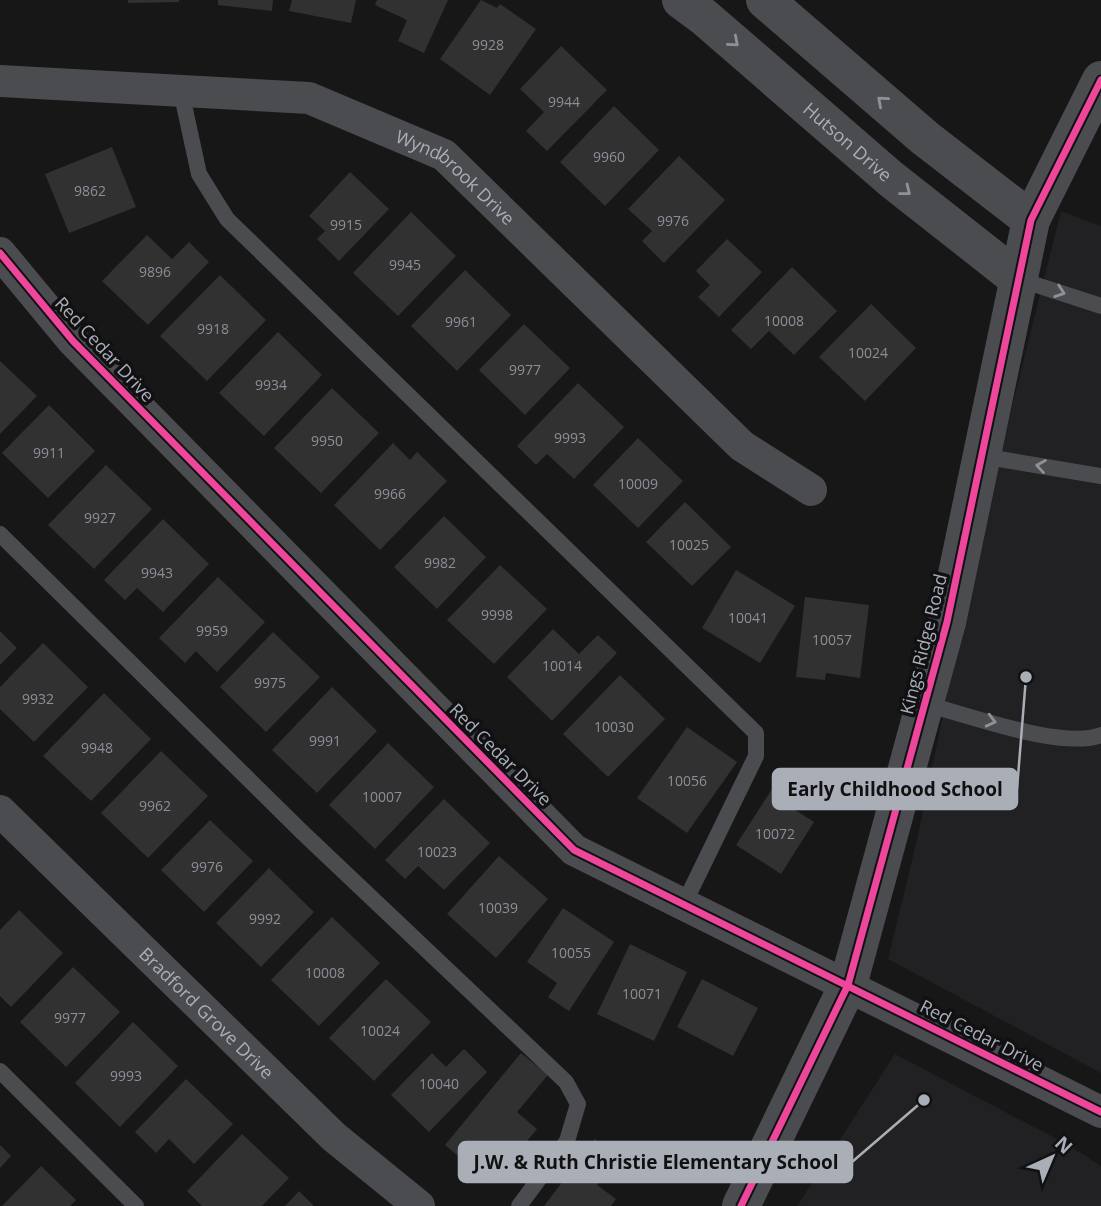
<svg xmlns="http://www.w3.org/2000/svg" width="1101" height="1206" font-family="'Open Sans',sans-serif">
<style>
.built{fill:#212123}
.building{fill:#313132}
.lines{fill:none;stroke-linecap:round;stroke-linejoin:round}
.service{stroke:#4b4c4f;stroke-width:16}
.minor{stroke:#4b4c4f;stroke-width:32}
.tertiary{stroke:#4b4c4f;stroke-width:38}
.cycleway-casing{stroke:#111113;stroke-width:11}
.cycleway{stroke:#ed469a;stroke-width:7}
.oneway{stroke:#8d9198}
.labels{text-anchor:middle;dominant-baseline:central;stroke-width:7;stroke-linejoin:round;paint-order:stroke}
.number-label{font-size:14px;fill:#8b8f96}
.street-label{font-size:18px;fill:#a9aeb7;stroke:#111113}
.leader{fill:none;stroke:#a9aeb7;stroke-width:2.5}
.callout-dot{fill:#a9aeb7;stroke:#111113;stroke-width:2.5}
.callout{fill:#a9aeb7;stroke:#a9aeb7;stroke-width:2.5}
.callout-label{font-size:19px;text-anchor:middle;font-weight:bold;fill:#111}
</style>
<rect width="100%" height="100%" fill="#171717"/>
<!-- built -->
<path class="built" d="M1061,211L1101,226V1073L888,959L916,844L986,510Z
M895,1054L1070,1146L1101,1166V1206H797Z"/>
<!-- building -->
<path class="building" d="M128,0H179V2L128,3Z
M218,0H273L272,11L218,5Z
M292,0H356L351,23L289,11Z
M377,0H448L424,53L398,41L407,20L375,5Z
M481,0L497,8L500,4L536,29L490,95L440,59Z
M561,46L607,90L547,151L526,131L544,112L520,89Z
M614,106L659,150L605,206L560,162Z
M112,147L136,207L69,233L45,174Z
M679,156L725,200L664,263L642,241L652,231L628,209Z
M350,172L389,209L339,261L317,239L325,231L309,216Z
M411,212L456,256L398,316L353,273Z
M147,235L172,259L189,242L209,262L148,325L102,281Z
M727,239L762,272L719,317L698,297L710,285L696,271Z
M792,267L837,311L794,355L769,331L751,349L731,330Z
M465,270L511,315L457,371L411,326Z
M220,275L266,320L207,381L160,336Z
M871,304L916,348L865,401L819,357Z
M524,324L570,368L525,415L479,370Z
M278,332L322,375L264,436L219,393Z
M0,361L37,396L0,434Z
M578,383L624,427L574,479L547,454L536,465L517,446Z
M332,388L379,433L321,493L274,448Z
M49,405L95,451L48,498L2,453Z
M638,438L683,481L638,528L593,485Z
M393,443L410,460L417,452L447,481L380,550L334,505Z
M106,465L152,509L94,569L48,525Z
M685,502L731,547L692,586L646,542Z
M444,516L486,557L437,609L394,567Z
M163,519L209,564L163,612L137,588L125,600L104,580Z
M500,565L547,609L494,664L447,620Z
M736,570L795,606L760,663L702,628Z
M218,577L265,622L217,672L196,651L185,663L159,638Z
M805,597L869,605L860,678L826,673L825,680L796,677Z
M553,629L579,654L598,635L617,653L552,721L507,677Z
M0,631L17,648L0,665Z
M273,632L320,677L266,732L220,687Z
M43,643L88,687L34,742L0,709V687Z
M620,675L665,719L608,777L563,734Z
M332,687L377,731L317,793L272,750Z
M104,693L151,739L91,801L43,756Z
M687,727L737,762L687,833L637,798Z
M388,743L434,787L375,849L329,805Z
M161,751L208,796L148,858L101,813Z
M781,775L800,788L789,806L814,822L781,874L736,845Z
M444,799L490,843L444,890L418,866L405,879L385,860Z
M210,820L253,861L204,912L161,870Z
M499,856L548,899L496,958L447,914Z
M269,868L314,912L261,967L216,923Z
M563,908L614,942L569,1011L548,997L557,983L527,962Z
M19,910L63,953L11,1007L0,996V930Z
M332,917L380,963L319,1026L271,980Z
M630,944L687,972L654,1041L597,1014Z
M73,967L120,1012L66,1067L20,1022Z
M386,979L431,1022L374,1081L329,1038Z
M702,979L758,1008L733,1056L677,1027Z
M133,1022L178,1066L120,1127L75,1083Z
M464,1049L487,1072L429,1132L391,1095L432,1053L446,1067Z
M521,1053L548,1075L517,1112L537,1129L491,1184L445,1145Z
M186,1079L233,1124L194,1164L169,1139L156,1153L135,1132Z
M242,1134L289,1178L262,1206H202L187,1191Z
M595,1139L618,1157L597,1185L616,1199L611,1206H544Z
M0,1145L11,1156L0,1168Z
M41,1166L76,1200L70,1206H2Z
M299,1191L314,1206H285Z"/>
<g class="lines">
<!-- service -->
<path class="service" d="M181,91L199,174L227,219L756,733V756L684,904
M1018,279L1101,306
M981,456L1101,476
M0,534L302,832L566,1082L578,1104L567,1141L519,1206
M925,704C969,715 1061,750 1101,735
M0,1071L136,1206"/>
<!-- minor -->
<g class="minor">
<path id="s1" d="M0,81L309,98L444,155L742,446L811,490"/>
<path d="M0,253L73,341L574,850L1101,1112"/>
<path id="s2" d="M0,811L334,1137L419,1206"/>
</g>
<!-- tertiary -->
<g class="tertiary">
<path id="s3" d="M681,0L704,17L891,179L1018,279"/>
<path d="M765,0L925,138L1031,220"/>
<path d="M741,1206L848,985L947,622L1031,220L1101,80"/>
</g>
<defs>
<path id="cycleway" d="M0,253L73,341L574,850L1101,1112
M741,1206L848,985L947,622L1031,220L1101,80"/>
</defs>
<!-- cycleway casing -->
<use href="#cycleway" class="cycleway-casing"/>
<!-- cycleway -->
<use href="#cycleway" class="cycleway"/>
</g>
<!-- one-way arrows -->
<defs><path id="oneway-chevron" d="M-2-3.5L2.5 0L-2 3.5" fill="none" stroke-width="1.6" stroke-linecap="round" stroke-linejoin="round" transform="scale(1.75)"/></defs>
<g class="oneway">
<use href="#oneway-chevron" transform="translate(734 42) rotate(41)"/>
<use href="#oneway-chevron" transform="translate(882 101) rotate(-139)"/>
<use href="#oneway-chevron" transform="translate(906 191) rotate(38)"/>
<use href="#oneway-chevron" transform="translate(1060 292) rotate(19)"/>
<use href="#oneway-chevron" transform="translate(1041 466) rotate(-171)"/>
<use href="#oneway-chevron" transform="translate(991 721) rotate(14)"/>
</g>
<g class="labels">
<!-- number labels -->
<g class="number-label">
<text x="488" y="44">9928</text>
<text x="564" y="101">9944</text>
<text x="609" y="156">9960</text>
<text x="90" y="190">9862</text>
<text x="673" y="220">9976</text>
<text x="346" y="224">9915</text>
<text x="405" y="264">9945</text>
<text x="155" y="271">9896</text>
<text x="784" y="320">10008</text>
<text x="461" y="321">9961</text>
<text x="213" y="328">9918</text>
<text x="868" y="352">10024</text>
<text x="525" y="369">9977</text>
<text x="271" y="384">9934</text>
<text x="570" y="437">9993</text>
<text x="327" y="440">9950</text>
<text x="49" y="452">9911</text>
<text x="638" y="483">10009</text>
<text x="390" y="493">9966</text>
<text x="100" y="517">9927</text>
<text x="689" y="544">10025</text>
<text x="440" y="562">9982</text>
<text x="157" y="572">9943</text>
<text x="497" y="614">9998</text>
<text x="748" y="617">10041</text>
<text x="212" y="630">9959</text>
<text x="832" y="639">10057</text>
<text x="562" y="665">10014</text>
<text x="270" y="682">9975</text>
<text x="38" y="698">9932</text>
<text x="614" y="726">10030</text>
<text x="325" y="740">9991</text>
<text x="97" y="747">9948</text>
<text x="687" y="780">10056</text>
<text x="382" y="796">10007</text>
<text x="155" y="805">9962</text>
<text x="775" y="833">10072</text>
<text x="437" y="851">10023</text>
<text x="207" y="866">9976</text>
<text x="498" y="907">10039</text>
<text x="265" y="918">9992</text>
<text x="571" y="952">10055</text>
<text x="325" y="972">10008</text>
<text x="642" y="993">10071</text>
<text x="70" y="1017">9977</text>
<text x="380" y="1030">10024</text>
<text x="126" y="1075">9993</text>
<text x="439" y="1083">10040</text>
</g>
<!-- street labels -->
<g class="street-label">
<text stroke="none"><textPath href="#s3" startOffset="219">Hutson Drive</textPath></text>
<text stroke="none"><textPath href="#s1" startOffset="478">Wyndbrook Drive</textPath></text>
<text transform="translate(105 349) rotate(47)">Red Cedar Drive</text>
<text transform="translate(923 644) rotate(-76)">Kings Ridge Road</text>
<text transform="translate(501 754) rotate(45)">Red Cedar Drive</text>
<text stroke="none"><textPath href="#s2" startOffset="289">Bradford Grove Drive</textPath></text>
<text transform="translate(982 1035) rotate(27)">Red Cedar Drive</text>
</g>
</g>
<!-- callouts -->
<path class="leader" d="M1026 677L1017 789M924 1100L852 1162"/>
<g class="callout-dot">
<circle cx="1026" cy="677" r="7"/>
<circle cx="924" cy="1100" r="7"/>
</g>
<g class="callout">
<rect x="773" y="769" width="244" height="40" rx="7"/>
<rect x="459" y="1142" width="393" height="40" rx="7"/>
</g>
<g class="callout-label">
<text x="895" y="796">Early Childhood School</text>
<text x="656" y="1169">J.W. &amp; Ruth Christie Elementary School</text>
</g>
<!-- north arrow -->
<g transform="translate(1052 1157) rotate(44)" stroke="#111113" stroke-width="5" paint-order="stroke">
<path d="M0-5L12 26L0 18L-12 26Z" fill="#a9aeb7"/>
<text y="-10" font-size="19" font-weight="bold" text-anchor="middle" fill="#a9aeb7">N</text>
</g>
</svg>
